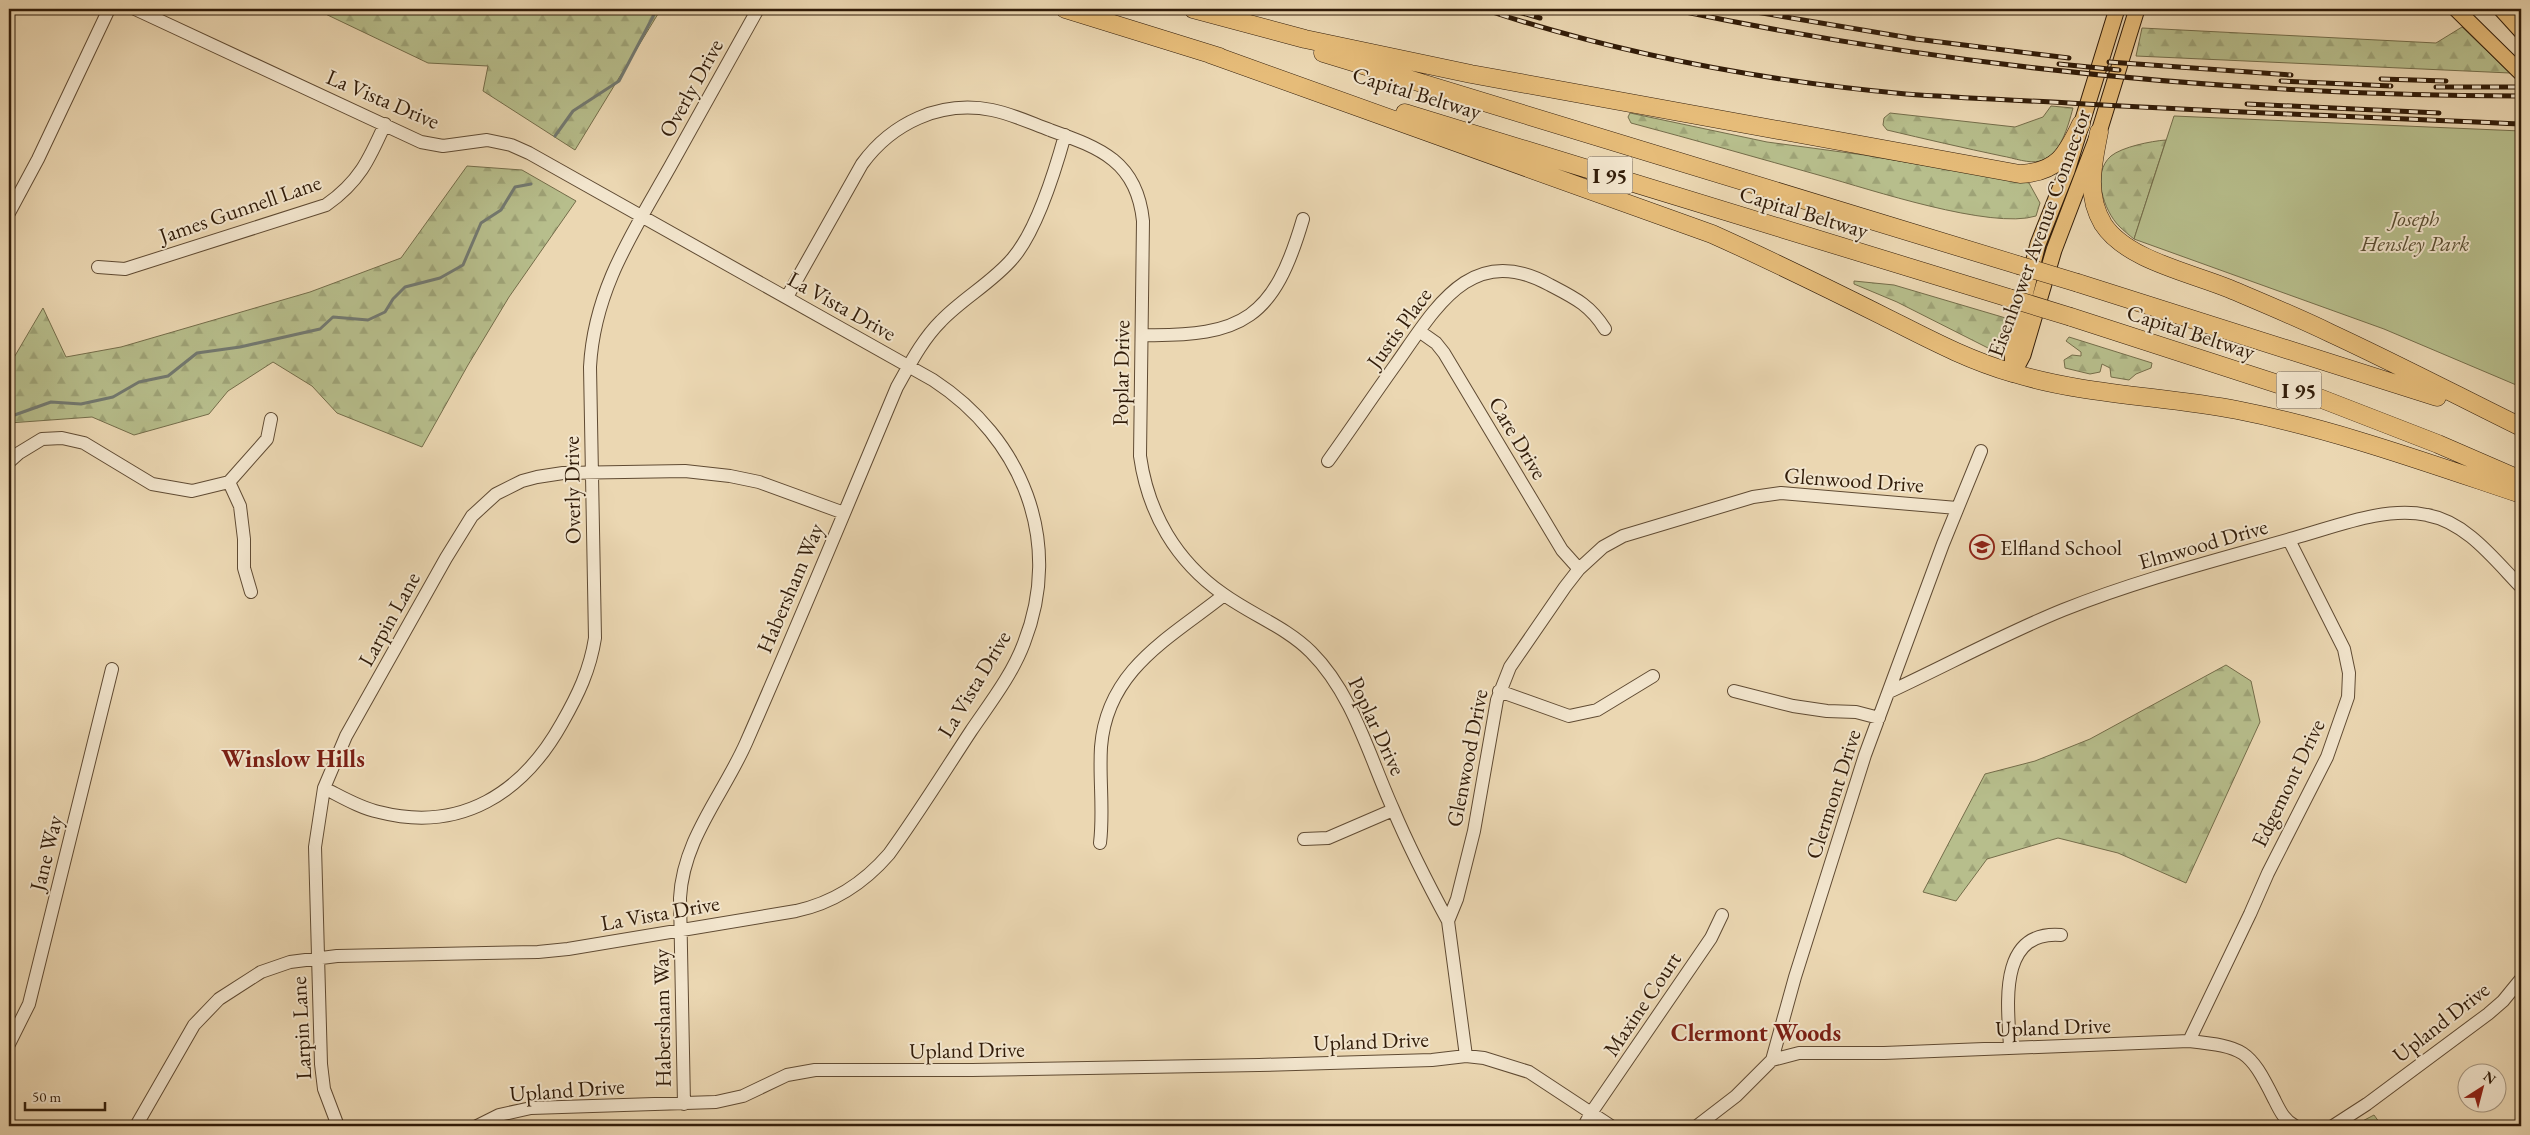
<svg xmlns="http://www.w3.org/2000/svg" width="2530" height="1135" font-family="'EB Garamond',serif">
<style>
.forest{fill:url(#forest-firs);stroke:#746d4a}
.green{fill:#b7be8c;stroke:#746d4a}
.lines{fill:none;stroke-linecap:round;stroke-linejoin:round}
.stream{stroke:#727971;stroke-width:3}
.minor-casing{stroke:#604b33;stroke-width:14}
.major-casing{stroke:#311c09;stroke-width:17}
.highway-casing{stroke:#311c09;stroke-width:19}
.minor{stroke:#f2e5cd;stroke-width:12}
.major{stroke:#e6bc79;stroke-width:15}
.highway{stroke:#e6bc79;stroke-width:18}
.rail-casing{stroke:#311c09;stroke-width:5}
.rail{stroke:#f2e5cd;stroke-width:3;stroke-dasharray:9;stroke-linecap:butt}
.highway-bridge-casing{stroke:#311c09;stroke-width:19;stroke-linecap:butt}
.highway-bridge{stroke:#e6bc79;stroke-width:18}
.labels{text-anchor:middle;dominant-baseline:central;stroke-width:4;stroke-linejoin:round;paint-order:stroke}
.shield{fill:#f2e5cd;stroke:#6b5844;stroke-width:1}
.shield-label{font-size:21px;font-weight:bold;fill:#311c09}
.street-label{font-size:22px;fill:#311c09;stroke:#f2e5cd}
.park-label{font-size:22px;font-style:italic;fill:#594d30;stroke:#f2e5cd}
.poi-label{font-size:22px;fill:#311c09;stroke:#f2e5cd;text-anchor:start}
.neighbourhood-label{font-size:24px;font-weight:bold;fill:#7a1f14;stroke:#f2e5cd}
</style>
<defs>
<pattern id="forest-firs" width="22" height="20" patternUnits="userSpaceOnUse" patternTransform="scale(1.25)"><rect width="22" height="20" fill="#b7be8c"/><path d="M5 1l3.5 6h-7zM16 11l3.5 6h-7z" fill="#9ea377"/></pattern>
</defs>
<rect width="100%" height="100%" fill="#ebd7b2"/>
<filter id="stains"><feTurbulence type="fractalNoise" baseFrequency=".004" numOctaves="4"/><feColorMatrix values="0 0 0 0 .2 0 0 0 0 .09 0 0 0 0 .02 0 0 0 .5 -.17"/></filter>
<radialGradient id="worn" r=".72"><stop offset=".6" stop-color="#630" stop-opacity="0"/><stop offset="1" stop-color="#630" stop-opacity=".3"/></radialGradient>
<!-- forest -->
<path class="forest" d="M315,9H661L575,150L483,91L488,66L428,63Z
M2462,27L2510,73L2136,56L2142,28L2436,43Z
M2051,106L2073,108C2068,126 2061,155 2040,161C2029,164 2014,158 2002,156C1964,148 1925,139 1887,130L1883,125L1884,118L1890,113L2015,127L2043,117Z
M1630,113L1767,142L1864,155L2029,183L2040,203L2036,216C1991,230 1869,189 1822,176C1758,158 1695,140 1631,123L1628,117Z
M2166,140L2134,239C2129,235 2124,231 2119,226C2104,211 2091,173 2111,156C2122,147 2151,141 2166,140Z
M467,166L522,170L576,201L509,297L468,365L422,447L337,413L312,386L273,362L228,391L209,414L134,435L92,417L9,423V366L43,308L66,357L121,347L310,292L401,258Z
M1854,281L1894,285L2009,319L2000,348L1990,349L1897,302L1854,284Z
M2069,337L2152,363L2151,368L2136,374L2129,380L2111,377L2110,368L2102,364L2100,372L2090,374L2065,368L2064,360L2072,355L2081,356V352L2066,341Z
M2226,665L2251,681L2260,722L2186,883L2118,853L2058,838L1987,859L1956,901L1923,892L1985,774L2035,761L2090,739Z
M2374,1115L2382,1126H2353Z"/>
<!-- green -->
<path class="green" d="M2174,116L2521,131V387L2384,329L2134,239Z"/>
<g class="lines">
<!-- stream -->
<path class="stream" d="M555,136L573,111L619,81L657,9
M9,417L51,402L81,404L113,397L139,382L168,376L197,353L240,347L320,329L333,317L368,320L385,312L393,299L405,287L440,278L463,265L481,223L501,210L515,187L531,184"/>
<defs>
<path id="minor" d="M135,9L421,142L443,146L487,140L511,145L529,153L933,380C1022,438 1064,541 1024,643C1012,675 990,703 971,731C944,772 918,814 889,854C864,883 833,903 796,911L568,949L538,952L337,956L290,962L261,972L219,999L194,1025L136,1126
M9,213L38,159L109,9
M98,267L125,269L326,205C359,182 369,160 385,124
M787,297L862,164C892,123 940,100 992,110C1012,114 1031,123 1050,130C1100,148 1137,161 1143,221L1140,456C1148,513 1176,561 1223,594C1252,615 1286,627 1311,652C1353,694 1369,756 1393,809C1409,847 1428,884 1448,921
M1419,331L1436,343L1444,353L1562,550L1579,569
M1142,335C1244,337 1274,318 1303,219
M1328,461C1351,429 1373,396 1396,364C1435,309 1471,241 1550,285C1575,298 1590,305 1605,329
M9,462L19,453L42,439L62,438L84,443L152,484L192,491L229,482L267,439L271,419
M229,482L240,506L244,539V568L251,592
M1499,691L1569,716L1597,710L1653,676
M1734,691L1793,706L1827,711L1856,712L1879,718
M1889,692C1947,665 2004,634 2063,610C2138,580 2217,560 2294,538C2335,527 2384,506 2427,515C2466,522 2494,559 2521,587
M324,788C342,797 360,808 379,812C461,833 523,793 562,723C578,695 590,670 595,638L590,367C594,289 634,231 671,165C700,113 729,61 758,9
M1304,839L1328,838L1393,810
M1100,843C1104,811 1099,779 1101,747C1107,669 1170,638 1224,595
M2189,1041L2250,914L2268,873L2327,757L2348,697L2349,673L2344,649L2289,540
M9,1044L29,1004L112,669
M2010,1047C2008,1006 1997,930 2061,935
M1466,1056L1448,921L1457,899L1474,831L1497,700L1510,667L1565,587L1579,569L1603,547L1623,536L1753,497L1781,493L1957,508
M1772,1060L1799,1053H1884L2189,1041C2244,1047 2249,1049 2274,1099C2280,1111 2284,1120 2295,1126
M684,1104L680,898C683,839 723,795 746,743C798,625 847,506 897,387C910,364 922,340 941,321C963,298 993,282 1013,258C1037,230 1055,171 1065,135
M338,1126L324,1089L321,1064L315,847L324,788L346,736L446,558L472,516L496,494L522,481L537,477L563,473L685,471L730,476L759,482L844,513
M477,1126L499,1115L531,1108L716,1102L743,1096L787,1075L815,1070H972L1259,1065L1432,1060L1466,1056L1484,1058L1529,1072L1611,1126
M1584,1126L1591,1113L1711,938L1722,915
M1697,1126L1736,1096L1772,1060L1795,977L1865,755L1943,544L1981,451
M2333,1126L2367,1104L2488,1014L2503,1001L2521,979"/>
<path id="major" d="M2456,9L2521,73
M2501,9L2521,31
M2013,374L2023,355L2054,250L2099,132L2137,9
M2013,374L2012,351L2016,330L2038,244L2067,171L2117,9"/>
<path id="highway" d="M1065,9L1220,57
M1193,9L1305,39L1471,74L2020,174C2057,172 2066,156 2081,124
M1323,53L2018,265
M1210,54L1712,234C1770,260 1827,288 1883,316C1925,337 1967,360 2013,373C2084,395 2164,396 2237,410C2334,429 2428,463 2521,494
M1405,113L2009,298
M2099,132C2093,163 2085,194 2103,224C2126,260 2192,273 2230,289C2263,303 2297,317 2330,333C2395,363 2458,396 2521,427
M2078,283L2437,397
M2071,317L2309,394L2438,444L2521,480"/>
</defs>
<!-- minor casing -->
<use href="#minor" class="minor-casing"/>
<!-- major casing -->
<use href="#major" class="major-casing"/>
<!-- highway casing -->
<use href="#highway" class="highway-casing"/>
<!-- minor -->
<use href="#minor" class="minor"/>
<!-- major -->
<use href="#major" class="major"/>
<!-- highway -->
<use href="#highway" class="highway"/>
<defs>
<path id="rail" d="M1483,9C1619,54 1763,81 1906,94C1960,98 2015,100 2069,103C2219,112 2370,117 2521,124
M1508,9L1540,18
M1671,9C1950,68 2236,95 2521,96
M1738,9L1916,39L2069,58
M2109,62L2291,75
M2059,64L2119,70
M2381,79L2446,81
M2281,81L2391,86
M2436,87H2521
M2247,104L2439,113"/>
</defs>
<!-- rail casing -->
<use href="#rail" class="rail-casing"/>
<!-- rail -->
<use href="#rail" class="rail"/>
<defs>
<path id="highway-bridge" d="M2018,265L2078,283
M2009,298L2071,317"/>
</defs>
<!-- highway-bridge casing -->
<use href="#highway-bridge" class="highway-bridge-casing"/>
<!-- highway-bridge -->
<use href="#highway-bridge" class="highway-bridge"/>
</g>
<!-- icons -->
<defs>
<symbol id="school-ring" viewBox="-11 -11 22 22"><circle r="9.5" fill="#f2e5cd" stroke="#8f2418" stroke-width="1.5"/><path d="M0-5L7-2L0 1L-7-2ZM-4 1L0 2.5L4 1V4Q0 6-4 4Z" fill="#8f2418"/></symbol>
</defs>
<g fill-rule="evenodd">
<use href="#school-ring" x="1968" y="533" width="28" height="28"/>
</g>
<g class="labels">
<!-- shield labels -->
<g class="shield">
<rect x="1587.5" y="156.5" width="45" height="37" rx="4"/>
<rect x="2276.5" y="371.5" width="45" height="37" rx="4"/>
</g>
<g class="shield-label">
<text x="1610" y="175">I 95</text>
<text x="2299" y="390">I 95</text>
</g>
<!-- street labels -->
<g class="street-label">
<text transform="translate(691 88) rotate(-61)">Overly Drive</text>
<text transform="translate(1417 93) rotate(17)">Capital Beltway</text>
<text transform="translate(383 99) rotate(23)">La Vista Drive</text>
<text transform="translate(240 209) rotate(-19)">James Gunnell Lane</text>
<text transform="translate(1804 212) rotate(17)">Capital Beltway</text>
<text transform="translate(2039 233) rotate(-70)">Eisenhower Avenue Connector</text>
<text transform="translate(842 306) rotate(29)">La Vista Drive</text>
<text transform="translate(1399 328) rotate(-54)">Justis Place</text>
<text transform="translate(2191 332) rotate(18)">Capital Beltway</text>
<text transform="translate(1121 373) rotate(-89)">Poplar Drive</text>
<text transform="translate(1518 438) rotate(59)">Care Drive</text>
<text transform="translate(1854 480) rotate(4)">Glenwood Drive</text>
<text transform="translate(572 490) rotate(-91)">Overly Drive</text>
<text transform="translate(2203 544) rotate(-16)">Elmwood Drive</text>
<text transform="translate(790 588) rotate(-67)">Habersham Way</text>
<text transform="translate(389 619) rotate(-61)">Larpin Lane</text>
<text transform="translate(974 684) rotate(-59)">La Vista Drive</text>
<text transform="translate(1377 726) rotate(65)">Poplar Drive</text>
<text transform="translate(1467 758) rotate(-79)">Glenwood Drive</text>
<text transform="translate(2288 783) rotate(-64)">Edgemont Drive</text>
<text transform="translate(1833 794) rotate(-72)">Clermont Drive</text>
<text transform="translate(46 853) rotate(-76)">Jane Way</text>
<text transform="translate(660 913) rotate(-10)">La Vista Drive</text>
<text transform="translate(1642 1004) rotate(-56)">Maxine Court</text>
<text transform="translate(662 1018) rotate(-91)">Habersham Way</text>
<text transform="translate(2441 1022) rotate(-38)">Upland Drive</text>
<text transform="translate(2053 1027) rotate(-2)">Upland Drive</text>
<text transform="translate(301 1028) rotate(-93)">Larpin Lane</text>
<text transform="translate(1371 1041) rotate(-2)">Upland Drive</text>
<text transform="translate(967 1050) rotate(-1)">Upland Drive</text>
<text transform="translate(567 1090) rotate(-4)">Upland Drive</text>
</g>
<!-- park labels -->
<g class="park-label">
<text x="2415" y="218">Joseph<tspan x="2415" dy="25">Hensley Park</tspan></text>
</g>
<!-- poi labels -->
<g class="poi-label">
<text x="2000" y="547">Elfland School</text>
</g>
<!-- neighbourhood labels -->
<g class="neighbourhood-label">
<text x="293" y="758">Winslow Hills</text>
<text x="1756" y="1032">Clermont Woods</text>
</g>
</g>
<!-- margin -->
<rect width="2530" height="1135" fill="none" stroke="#ebd7b2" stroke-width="30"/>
<rect x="10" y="10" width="2510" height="1115" fill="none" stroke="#311c09" stroke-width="2.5"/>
<rect x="15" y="15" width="2500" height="1105" fill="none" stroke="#311c09"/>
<!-- north arrow -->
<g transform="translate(2482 1088) rotate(36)"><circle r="24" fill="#f2e5cd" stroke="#a5957f"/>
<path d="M0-4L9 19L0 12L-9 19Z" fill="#8f2418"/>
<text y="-8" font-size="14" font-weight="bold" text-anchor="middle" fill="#311c09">N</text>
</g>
<!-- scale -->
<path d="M25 1102v8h80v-8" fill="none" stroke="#311c09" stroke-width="2.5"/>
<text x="32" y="1102" font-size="15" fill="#311c09" stroke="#f2e5cd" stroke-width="4" paint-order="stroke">50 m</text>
<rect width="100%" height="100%" filter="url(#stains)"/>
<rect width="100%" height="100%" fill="url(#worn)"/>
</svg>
